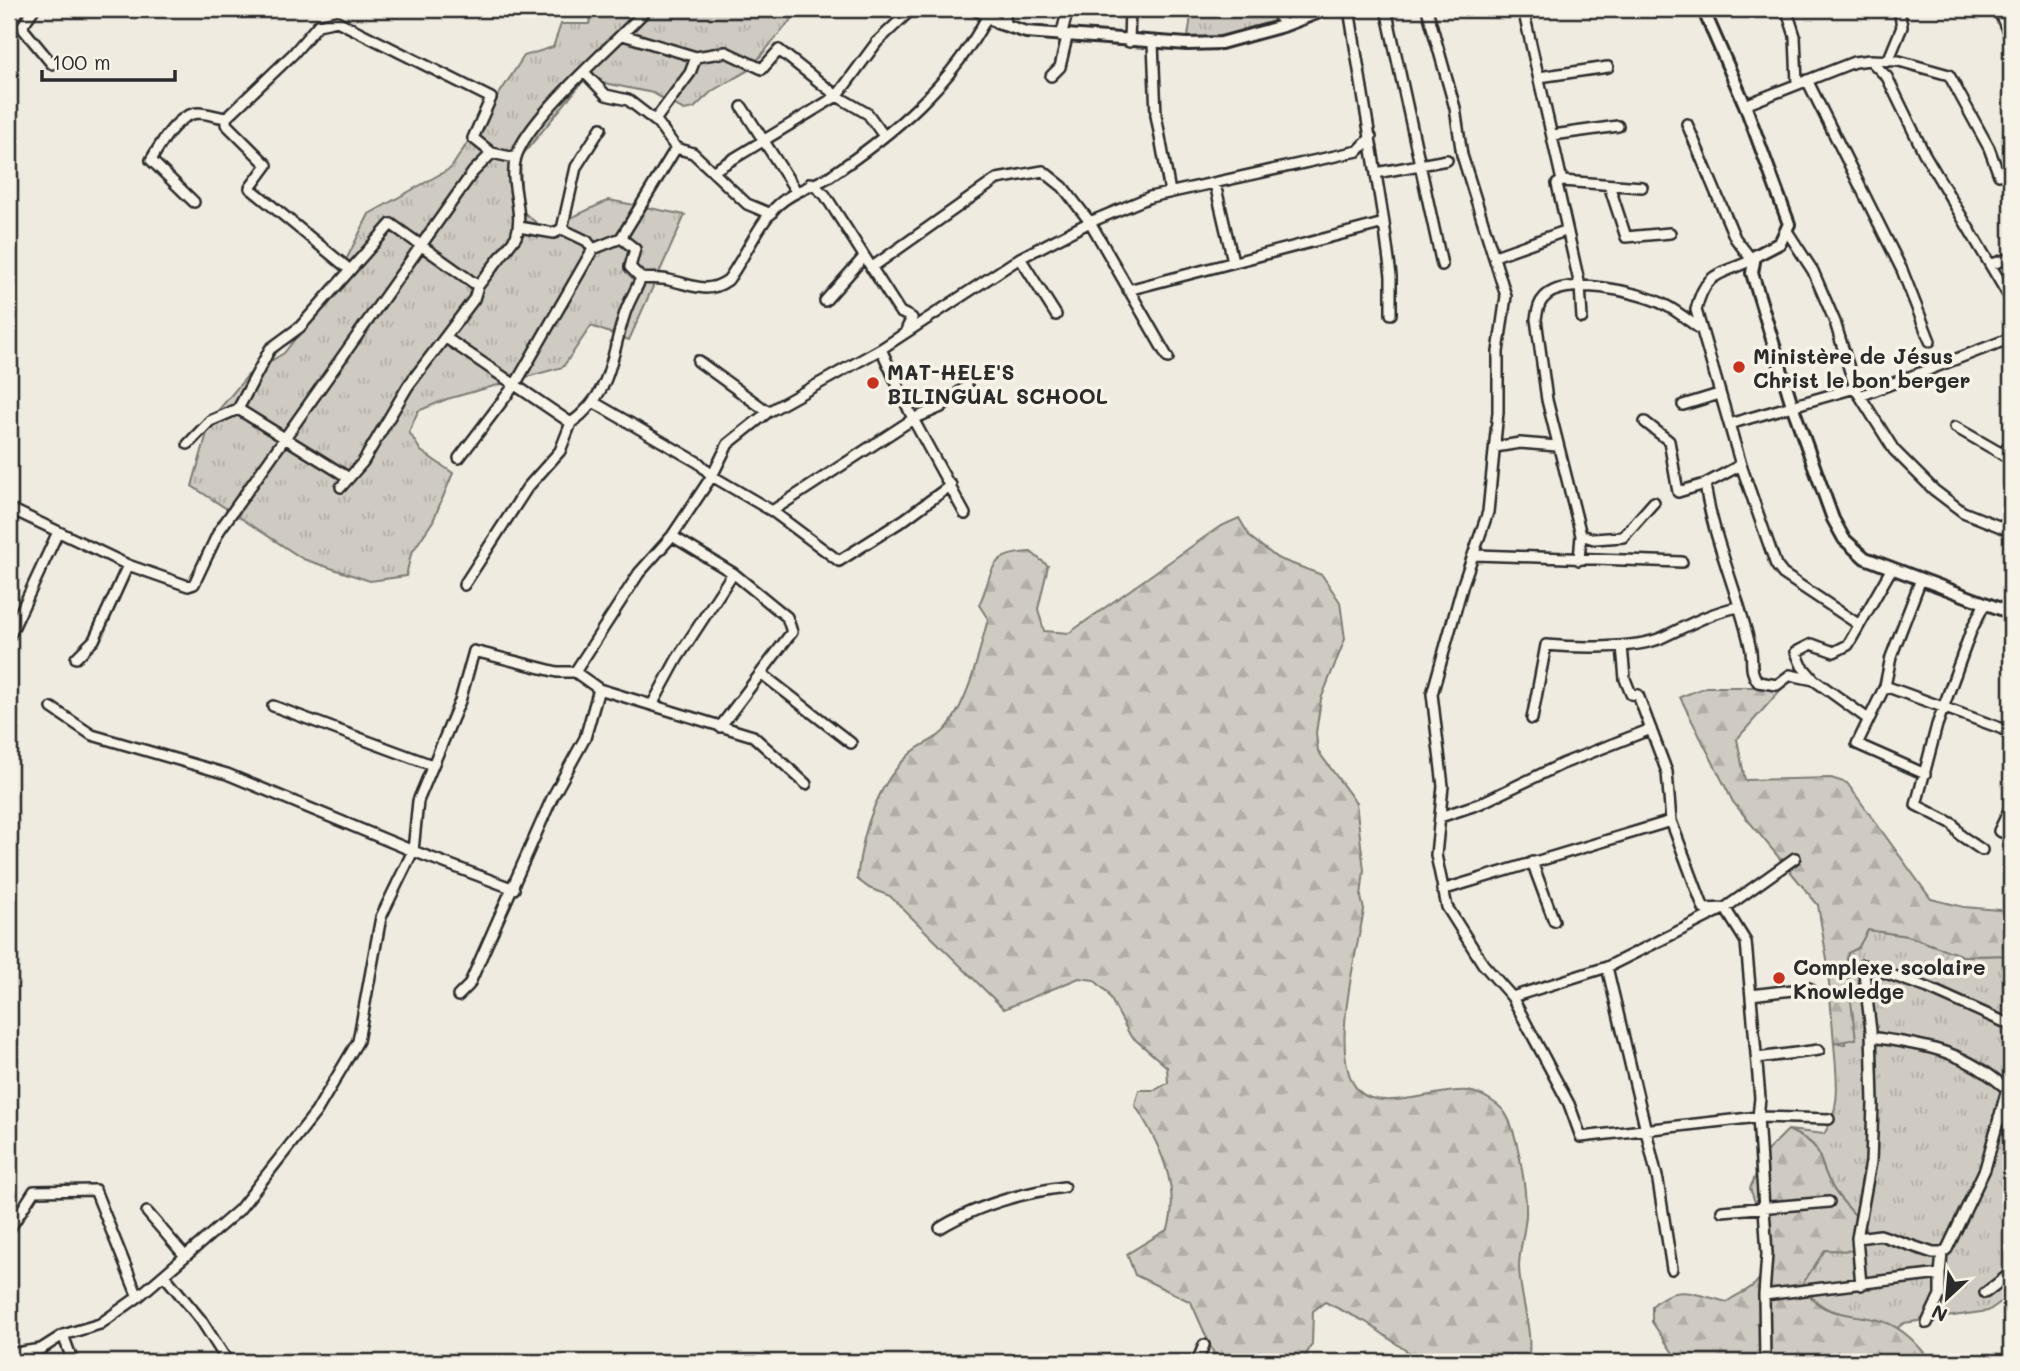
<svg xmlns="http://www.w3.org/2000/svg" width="2020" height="1371" font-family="Mali,sans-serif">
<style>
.grass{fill:url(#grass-tufts);stroke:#7d7b76;stroke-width:2}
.forest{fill:url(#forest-firs);stroke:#7d7b76;stroke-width:2}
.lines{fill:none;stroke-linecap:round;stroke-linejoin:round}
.minor-casing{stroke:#2b2b2b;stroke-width:14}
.tertiary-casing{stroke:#2b2b2b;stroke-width:16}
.minor{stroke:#f7f3e8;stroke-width:9}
.tertiary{stroke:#f7f3e8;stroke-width:10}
.poi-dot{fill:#c8321e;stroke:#f7f3e8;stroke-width:2.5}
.labels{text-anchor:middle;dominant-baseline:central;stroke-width:7;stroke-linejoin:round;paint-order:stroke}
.poi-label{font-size:21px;font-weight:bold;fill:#2b2b2b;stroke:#f7f3e8;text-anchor:start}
</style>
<defs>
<pattern id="grass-tufts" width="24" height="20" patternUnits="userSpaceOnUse" patternTransform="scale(1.75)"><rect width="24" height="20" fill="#cfcbc2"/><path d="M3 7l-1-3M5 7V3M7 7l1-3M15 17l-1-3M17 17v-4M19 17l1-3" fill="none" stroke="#b2aea7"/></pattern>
<pattern id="forest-firs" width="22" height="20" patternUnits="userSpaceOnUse" patternTransform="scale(1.75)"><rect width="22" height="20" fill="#cfcbc2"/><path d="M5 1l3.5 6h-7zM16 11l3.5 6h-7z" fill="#b2aea7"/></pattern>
</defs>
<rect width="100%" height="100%" fill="#efebe0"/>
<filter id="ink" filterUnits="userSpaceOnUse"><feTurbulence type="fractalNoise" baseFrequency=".0143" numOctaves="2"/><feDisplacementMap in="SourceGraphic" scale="14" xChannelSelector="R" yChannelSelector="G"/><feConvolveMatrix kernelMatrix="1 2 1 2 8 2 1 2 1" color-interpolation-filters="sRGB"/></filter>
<g filter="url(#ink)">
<!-- grass -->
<path class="grass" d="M593,9H778L782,14L787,9H800L749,70L712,91L694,108L684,110L653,93L585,79L520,158L522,211L545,230L609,200L685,215L629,340L591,326L563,367L447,399L418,411L409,432L421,451L453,473L433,521L411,554L406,576L370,581L303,559L192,486L211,419L248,375L284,353L327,298L369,214L451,168L524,56L553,47L561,24H589Z
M1192,9H1327L1283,26L1187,44Z
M1868,930L1908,936L1963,956L2011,955V1295L1988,1311L1904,1323L1896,1329C1863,1309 1820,1324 1803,1283L1825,1249L1866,1228C1854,1213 1835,1196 1828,1179C1814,1148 1824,1147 1788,1130L1824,1134C1843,1106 1836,1075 1834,1043L1845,1044L1848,953L1858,948Z"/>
<!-- forest -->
<path class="forest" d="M1239,518L1250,537L1277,558L1322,575L1340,602L1345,639L1321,699L1316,733L1318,751L1356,803L1364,870L1361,897L1364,910C1357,952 1327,1059 1359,1091C1380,1113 1439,1088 1468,1091C1481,1093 1501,1104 1507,1116C1518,1136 1527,1191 1526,1215C1525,1232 1519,1250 1519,1267C1520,1300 1534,1330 1528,1362H1428L1415,1357L1366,1322L1325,1302L1313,1311L1312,1344L1302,1362H1225L1214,1354L1191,1302L1135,1275L1127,1254L1168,1229C1181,1186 1158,1141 1135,1105L1139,1090H1155L1168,1083L1167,1067L1130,1035L1107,992L1094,980L1079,978L1004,1009L890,896L869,888L857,879C862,833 875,785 911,753C923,742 939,740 949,725C971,694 978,655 988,619L979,605C995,571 985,554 1031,552L1048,566L1038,609L1044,631L1069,633L1219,527Z
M1706,687H1783L1737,739L1745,780L1831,778L1847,783L1931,899L1964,907L2011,911V955L1963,956L1908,936L1868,930L1858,948L1848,953L1846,964L1856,1039L1834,1043L1827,960L1818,905L1733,802L1680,697Z
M1788,1130C1824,1147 1814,1148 1828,1179C1835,1196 1854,1213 1866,1228L1855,1251L1825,1250L1803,1283C1818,1320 1849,1311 1882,1321C1904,1328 1918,1345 1932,1362H1679L1652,1322V1306C1676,1282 1697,1295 1727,1302C1735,1295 1747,1292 1755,1284C1780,1256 1760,1218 1750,1188L1766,1152Z"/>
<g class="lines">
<defs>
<path id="minor" d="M34,9L23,25L24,30L52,64
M1276,9L1283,26
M1349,9L1384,223L1391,276V314
M1386,9L1442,265
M1427,9L1455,108L1462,155L1506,296L1498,352V412L1488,512L1463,584L1432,694L1443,786L1436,855L1447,907L1483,964L1512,997L1569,1104L1581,1137L1758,1117L1829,1119
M1523,9L1562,181
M1998,9L2011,39
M1788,14L1795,36L1797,84
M1004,25L1006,9
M623,35L696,57L726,52L762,69L779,50L837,96L868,114L884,136
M1061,36L1068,9
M1129,42L1130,9
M1153,43L1156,115L1170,192
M1870,60L1899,61L1949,75L1989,148L1999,175L2011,171
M1888,61L1902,27L1899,9
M584,72L606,95L628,100L658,123L676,148L693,153L747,204L771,214
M1051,76L1060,67L1067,37
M1539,77L1608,67
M1807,80L1902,270L1930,341
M1745,105L1854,62L1870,60L1887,77L1924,153L2011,300
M742,107L796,191
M226,118V124L267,165L250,188L350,270
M655,120L690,73L696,57
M1687,124L1735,238L1752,260C1720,275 1705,271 1696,310L1741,465L1776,565L1783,574L1858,624
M1553,135L1618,126
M715,170L837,96L877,42L912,9
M1376,173L1447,160
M811,183L825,195L900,312L912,318L907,328
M1215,184L1233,261
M1609,185L1626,237L1670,233
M194,202L151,160C160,145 177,114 198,113C207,113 217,117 226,118L293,54L318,25L337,21L491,98L473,138L492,153
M519,227L554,233L562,229L587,241L593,249
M562,229L576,167L601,128
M1787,231L1813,271L1835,322L1855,388L1894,450L1934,490L1963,512L2011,531
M621,238L676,148
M1495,256L1565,231
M1020,258L1056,315
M1992,264L2011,258
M871,268L997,179L1043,171L1063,187L1090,222L1168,358
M1128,290L1384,223
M825,301L864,257
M1582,318L1580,286L1557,184L1562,181L1642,187
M446,338L571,423C613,392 610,358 625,313C629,301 636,290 641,278
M881,349L913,419L941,407L967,386
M698,361L768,412
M1860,396L2011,338
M595,403L699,463L712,476L772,511L839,561L905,519L951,485
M1683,405L1719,394
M1645,422L1669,441L1678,492L1705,484
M1729,424L1855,388
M1955,427L2011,459
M188,444L210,421L238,409
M1495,447L1520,443L1557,446
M2003,455L2011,441
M459,458L516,383L593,249L621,238L635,249L630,267L641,278C650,279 660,278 669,280C693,285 707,295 728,280C744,258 760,221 779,204C796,189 813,187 830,176C894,133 951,85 987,17
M1741,465L1705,484C1713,539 1738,592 1750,646C1754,661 1748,669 1758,682L1777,685L1790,675L1814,680L1802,666L1796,652L1812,644L1834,652L1848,645L1892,568
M349,478L238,409L270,349L300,327L391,224L478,286
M341,487L363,462L408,386L474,299L478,286L516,237C525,211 508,183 516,157C528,117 616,43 647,9
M1654,502L1623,537L1594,539L1581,535L1547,400L1536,319C1537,313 1538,304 1543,299C1562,274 1640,292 1663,304C1676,310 1688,320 1699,328
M9,508L128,565L188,586L194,584L219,531L473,172L492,153L515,158
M772,511L913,419L965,514
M672,536L733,573L787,617L792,632L720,727
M1476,555L1682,562
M1579,560L1581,535
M1921,579L1891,657L1885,686L1857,744L1925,774
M464,585L527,488L560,451L571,423
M9,637L58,532
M1622,646L1625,679L1631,694L1638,695L1667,772L1671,821L1704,909L1725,908L1746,942L1760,1098L1758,1117L1767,1254L1764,1295L1765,1360L1761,1362
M76,658L94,640L128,565
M575,672L599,689L753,736L806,784
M762,674L851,743
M1814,680L1868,719
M1885,686L2011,732
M652,705L677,659L733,573
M273,706L432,765
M52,708L92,735L227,774L413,851L514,889
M1532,719L1546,645C1576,648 1635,649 1661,638C1687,626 1709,613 1738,607
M2011,806L1999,831L2011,835
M1440,817L1479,804L1562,764L1651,729
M1982,850L1960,835L1953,824L1916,805L1937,725L1971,631L1985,603
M1532,862L1554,921
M1442,890L1671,821
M2009,944H2011
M1607,967L1658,1181L1672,1269
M1751,995L1809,988
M458,996L469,985L552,798L585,738L599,689
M1512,997L1607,967L1725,908L1795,858
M1871,1037C1928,1046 1963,1050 2007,1089
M1757,1058L1819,1050
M1999,1117L2011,1122
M1722,1211L1829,1202
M147,1212L185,1256
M940,1228C978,1205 1021,1193 1064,1187
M9,1230L34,1191L95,1190L138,1297
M1857,1238L1880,1235L1933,1253H1942L1947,1249L1985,1169L2011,1075
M164,1275L201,1320L228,1362
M1861,1285L1857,1238L1871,1162L1873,1104L1871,1031L1863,965L1928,988L2011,1025
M1985,1293L2011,1273
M1764,1295L1940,1274L1942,1253
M1927,1323L1940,1295V1274
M63,1335L73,1362
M9,1354L41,1349L63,1335L100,1324L138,1297L239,1210L316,1112L358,1041L381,917L413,851L418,801L460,701L474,651L557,672H575L639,573L672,536L712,476L728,444L768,412L881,349L1020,258L1090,222L1150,197L1358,151L1371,137
M1197,1362L1204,1345"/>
<path id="tertiary" d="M976,9L998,23L1026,32L1187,44L1221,43L1283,26L1327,9
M1703,9L1745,105L1789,224L1780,243L1755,256L1752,273L1792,405L1833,519L1844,539L1865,558L2011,613"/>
</defs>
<!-- minor casing -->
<use href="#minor" class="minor-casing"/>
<!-- tertiary casing -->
<use href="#tertiary" class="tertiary-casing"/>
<!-- minor -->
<use href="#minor" class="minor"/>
<!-- tertiary -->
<use href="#tertiary" class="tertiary"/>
</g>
</g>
<!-- markers -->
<g class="poi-dot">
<circle cx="1739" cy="367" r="7"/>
<circle cx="873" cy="383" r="7"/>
<circle cx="1779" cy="978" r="7"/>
</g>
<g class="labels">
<!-- poi labels -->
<g class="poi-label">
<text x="1753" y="355">Ministère de Jésus<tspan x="1753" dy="24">Christ le bon berger</tspan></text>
<text x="887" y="371">MAT-HELE'S<tspan x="887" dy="24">BILINGUAL SCHOOL</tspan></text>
<text x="1793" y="966">Complexe scolaire<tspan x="1793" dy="24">Knowledge</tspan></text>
</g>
</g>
<!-- margin -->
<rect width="2020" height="1371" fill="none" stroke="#f7f3e8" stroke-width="35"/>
<rect x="18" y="18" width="1985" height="1336" fill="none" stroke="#2b2b2b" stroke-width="2.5" filter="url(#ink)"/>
<!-- north arrow -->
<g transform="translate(1947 1298) rotate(206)" stroke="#f7f3e8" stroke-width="5" paint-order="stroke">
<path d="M0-5L12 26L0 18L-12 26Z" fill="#2b2b2b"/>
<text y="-10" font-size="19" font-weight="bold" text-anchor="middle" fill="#2b2b2b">N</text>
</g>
<!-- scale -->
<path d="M42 70v10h133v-10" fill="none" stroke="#2b2b2b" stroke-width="3.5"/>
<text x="52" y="70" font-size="21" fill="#2b2b2b" stroke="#f7f3e8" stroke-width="5" paint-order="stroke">100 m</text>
</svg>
